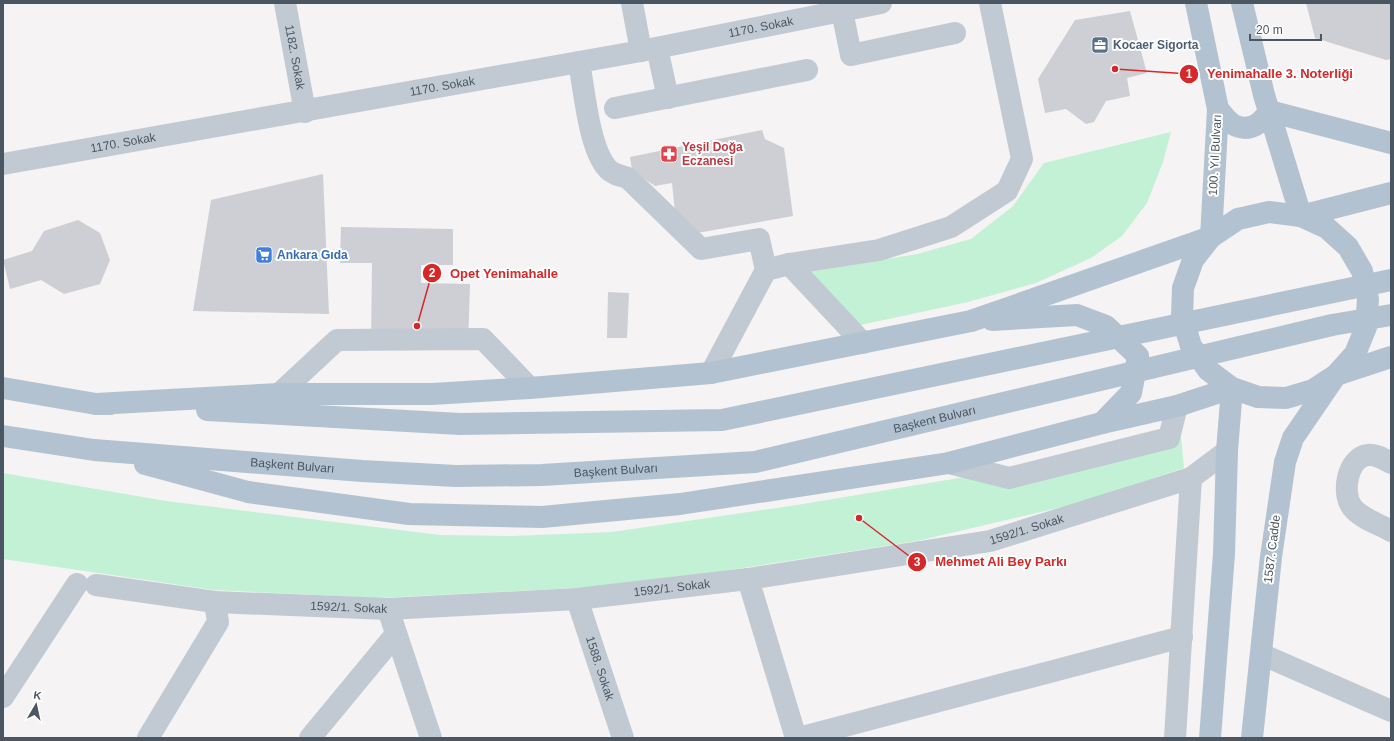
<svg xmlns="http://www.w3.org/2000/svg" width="1394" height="741" font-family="Arial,sans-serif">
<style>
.green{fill:#c3f1d5}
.building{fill:#cdcfd5}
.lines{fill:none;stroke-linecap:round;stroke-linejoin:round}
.minor{stroke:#c1cad2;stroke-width:22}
.major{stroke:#b3c2d1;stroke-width:22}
.labels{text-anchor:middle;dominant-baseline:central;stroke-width:4;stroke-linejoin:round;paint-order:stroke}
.street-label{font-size:12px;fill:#4a5661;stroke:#fff}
.service-label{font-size:12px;font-weight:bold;fill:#4e5e75;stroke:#fff;text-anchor:start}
.health-label{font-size:12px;font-weight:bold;fill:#be3a42;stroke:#fff;text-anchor:start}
.shop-label{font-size:12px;font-weight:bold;fill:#366cbe;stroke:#fff;text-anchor:start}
.leader{fill:none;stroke:#d62828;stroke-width:1.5}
.callout-dot{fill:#d62828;stroke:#fff;stroke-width:1.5}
.mark-label{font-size:12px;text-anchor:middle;font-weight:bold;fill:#fff}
.callout-label{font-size:13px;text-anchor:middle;font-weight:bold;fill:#d62828;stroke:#fff;stroke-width:4;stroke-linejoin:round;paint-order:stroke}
</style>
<rect width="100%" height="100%" fill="#f5f3f3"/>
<!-- green -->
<path class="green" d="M1171,132L1163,162L1147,203L1122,236L1091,258L1036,283L968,302L851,327L810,272L917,254L971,239L1013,206L1044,163Z
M1181,436L1184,468L1075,504L917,541L633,585L379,598L214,590L3,559V473L166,501L440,535L513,536L612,532L797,505L953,479Z"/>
<!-- building -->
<path class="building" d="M1306,3H1390L1391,59L1386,60L1315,38Z
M1130,11L1147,73L1127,78L1130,96L1106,101L1094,122L1086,124L1066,109L1045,113L1038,79L1075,20Z
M762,130L765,139L784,148L793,216L697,233L675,213L672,183L655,186L632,170L630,157Z
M323,174L329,314L193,311L211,200Z
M78,220L100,233L110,260L100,284L64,294L41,280L10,289L3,260L32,251L44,231Z
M341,227L453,229V265H421V283L470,284L468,347L371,345L372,263H340Z
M608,292L629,293L627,338H607Z"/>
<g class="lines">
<!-- minor -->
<g class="minor">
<path id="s1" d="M285,3L305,112"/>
<path d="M632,3L641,51"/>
<path d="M842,11L851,55L955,33"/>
<path d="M657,48L668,98"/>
<path d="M579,62C584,89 589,148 607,168C612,174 621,176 628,178L701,249L759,239L766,270"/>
<path d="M615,108L807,70"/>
<path id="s2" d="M3,164L641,51L881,3"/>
<path d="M789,264L879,250L951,227L1007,191L1022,159L990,3"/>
<path d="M711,373L766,270L789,264L863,343"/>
<path d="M279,394L337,340L483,339L530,388"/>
<path d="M949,463L1009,478L1169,438L1177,406"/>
<path d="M1391,463C1384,459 1376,454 1368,455C1348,457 1341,492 1352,507C1360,518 1379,524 1391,531"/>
<path d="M748,579L796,738"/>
<path id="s3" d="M96,585L215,602L388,609L577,599L748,579L990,541L1191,478L1227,451"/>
<path id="s4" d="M577,599L623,738"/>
<path d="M388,609L431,738"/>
<path d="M1261,654L1391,711"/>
<path d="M3,697L77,584"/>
<path d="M148,738L218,622L215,602"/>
<path d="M310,738L396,634"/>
<path d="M799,738L1182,637"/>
<path d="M1175,738L1191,478"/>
</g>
<!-- major -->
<g class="major">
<path d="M1196,3L1218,109L1211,237"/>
<path d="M1242,3L1264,95L1301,216"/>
<path d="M1218,109C1222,114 1228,122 1234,125C1250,133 1262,123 1269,111"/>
<path d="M1269,111L1391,143"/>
<path d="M1301,216L1391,193"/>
<path d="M1211,237L1193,260L1183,288L1182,317L1191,346L1208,370L1232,388L1258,397L1286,398L1313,390L1336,375L1391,357"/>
<path d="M992,320L1077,315L1106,326L1138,356L1131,393L1102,423"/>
<path d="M3,388L96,404H110"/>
<path d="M96,404L279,394H432L530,388L711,373L971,321L1211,237L1238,219L1269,212L1301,216L1327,228L1348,247L1362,271L1368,299L1366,327L1355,354L1336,375L1293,438L1285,462L1271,557L1252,738"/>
<path d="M207,410L460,424L722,420L1391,280"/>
<path id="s5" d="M3,436L94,450L362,471L456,476L542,475L755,462L1332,325L1391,315"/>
<path d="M145,464L248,492L409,514L542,517L680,504L949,463L1102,423L1177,406L1232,388"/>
<path d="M1210,738L1224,554L1227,451L1232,388"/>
</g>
</g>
<!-- icons -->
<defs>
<symbol id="office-square" viewBox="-11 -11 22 22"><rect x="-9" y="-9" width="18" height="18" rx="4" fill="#5c6f8a" stroke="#fff"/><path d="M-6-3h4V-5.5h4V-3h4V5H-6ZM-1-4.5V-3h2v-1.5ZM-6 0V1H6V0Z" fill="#fff"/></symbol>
<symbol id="pharmacy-square" viewBox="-11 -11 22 22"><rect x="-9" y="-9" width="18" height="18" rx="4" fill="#e0444e" stroke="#fff"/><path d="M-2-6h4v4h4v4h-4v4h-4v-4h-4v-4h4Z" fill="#fff"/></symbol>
<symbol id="supermarket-square" viewBox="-11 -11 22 22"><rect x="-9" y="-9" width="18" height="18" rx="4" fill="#3f7fe0" stroke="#fff"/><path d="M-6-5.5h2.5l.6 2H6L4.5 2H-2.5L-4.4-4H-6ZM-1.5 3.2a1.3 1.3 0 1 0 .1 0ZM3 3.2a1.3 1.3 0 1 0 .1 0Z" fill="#fff"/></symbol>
</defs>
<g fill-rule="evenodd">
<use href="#office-square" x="1090" y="35" width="20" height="20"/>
<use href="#pharmacy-square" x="659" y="144" width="20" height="20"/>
<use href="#supermarket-square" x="254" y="245" width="20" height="20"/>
</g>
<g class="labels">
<!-- street labels -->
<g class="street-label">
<text stroke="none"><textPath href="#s2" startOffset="770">1170. Sokak</textPath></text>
<text stroke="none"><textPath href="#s1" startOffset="55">1182. Sokak</textPath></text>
<text stroke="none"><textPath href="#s2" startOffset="446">1170. Sokak</textPath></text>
<text stroke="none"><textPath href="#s2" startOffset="122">1170. Sokak</textPath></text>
<text transform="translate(1215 155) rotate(-87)">100. Yıl Bulvarı</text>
<text stroke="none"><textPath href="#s5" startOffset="939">Başkent Bulvarı</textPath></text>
<text stroke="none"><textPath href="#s5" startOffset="291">Başkent Bulvarı</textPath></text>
<text stroke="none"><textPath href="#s5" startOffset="615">Başkent Bulvarı</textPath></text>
<text stroke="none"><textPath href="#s3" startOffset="938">1592/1. Sokak</textPath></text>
<text transform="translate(1272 549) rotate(-83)">1587. Cadde</text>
<text stroke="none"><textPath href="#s3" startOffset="578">1592/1. Sokak</textPath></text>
<text stroke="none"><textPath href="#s3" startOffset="254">1592/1. Sokak</textPath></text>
<text stroke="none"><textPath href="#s4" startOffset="73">1588. Sokak</textPath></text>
</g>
<!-- service labels -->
<g class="service-label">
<text x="1113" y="45">Kocaer Sigorta</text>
</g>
<!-- health labels -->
<g class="health-label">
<text x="682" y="147">Yeşil Doğa<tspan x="682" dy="14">Eczanesi</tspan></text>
</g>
<!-- shop labels -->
<g class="shop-label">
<text x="277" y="255">Ankara Gıda</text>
</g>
</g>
<!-- callouts -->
<path class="leader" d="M1115 69L1189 74M417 326L432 273M859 518L917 562"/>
<g class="callout-dot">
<circle cx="1115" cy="69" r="4"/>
<circle cx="417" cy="326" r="4"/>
<circle cx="859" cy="518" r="4"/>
<circle cx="1189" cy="74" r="10"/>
<circle cx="432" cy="273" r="10"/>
<circle cx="917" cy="562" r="10"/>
</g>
<g class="mark-label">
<text x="1189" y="78">1</text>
<text x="432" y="277">2</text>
<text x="917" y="566">3</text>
</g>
<g class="callout-label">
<text x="1280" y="78">Yenimahalle 3. Noterliği</text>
<text x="504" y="278">Opet Yenimahalle</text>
<text x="1001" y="566">Mehmet Ali Bey Parkı</text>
</g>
<!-- border -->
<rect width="1394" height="741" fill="none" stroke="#4a5661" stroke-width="8"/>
<!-- north arrow -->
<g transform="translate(36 705) rotate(9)" stroke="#ffffff" stroke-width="3" paint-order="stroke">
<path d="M0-3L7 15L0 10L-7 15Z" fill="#4a5661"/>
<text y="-6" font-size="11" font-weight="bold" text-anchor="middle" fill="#4a5661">K</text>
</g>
<!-- scale -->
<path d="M1250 34v6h71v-6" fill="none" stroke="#4a5661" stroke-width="2"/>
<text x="1256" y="34" font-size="12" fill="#4a5661" stroke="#ffffff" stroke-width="3" paint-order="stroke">20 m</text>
</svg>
